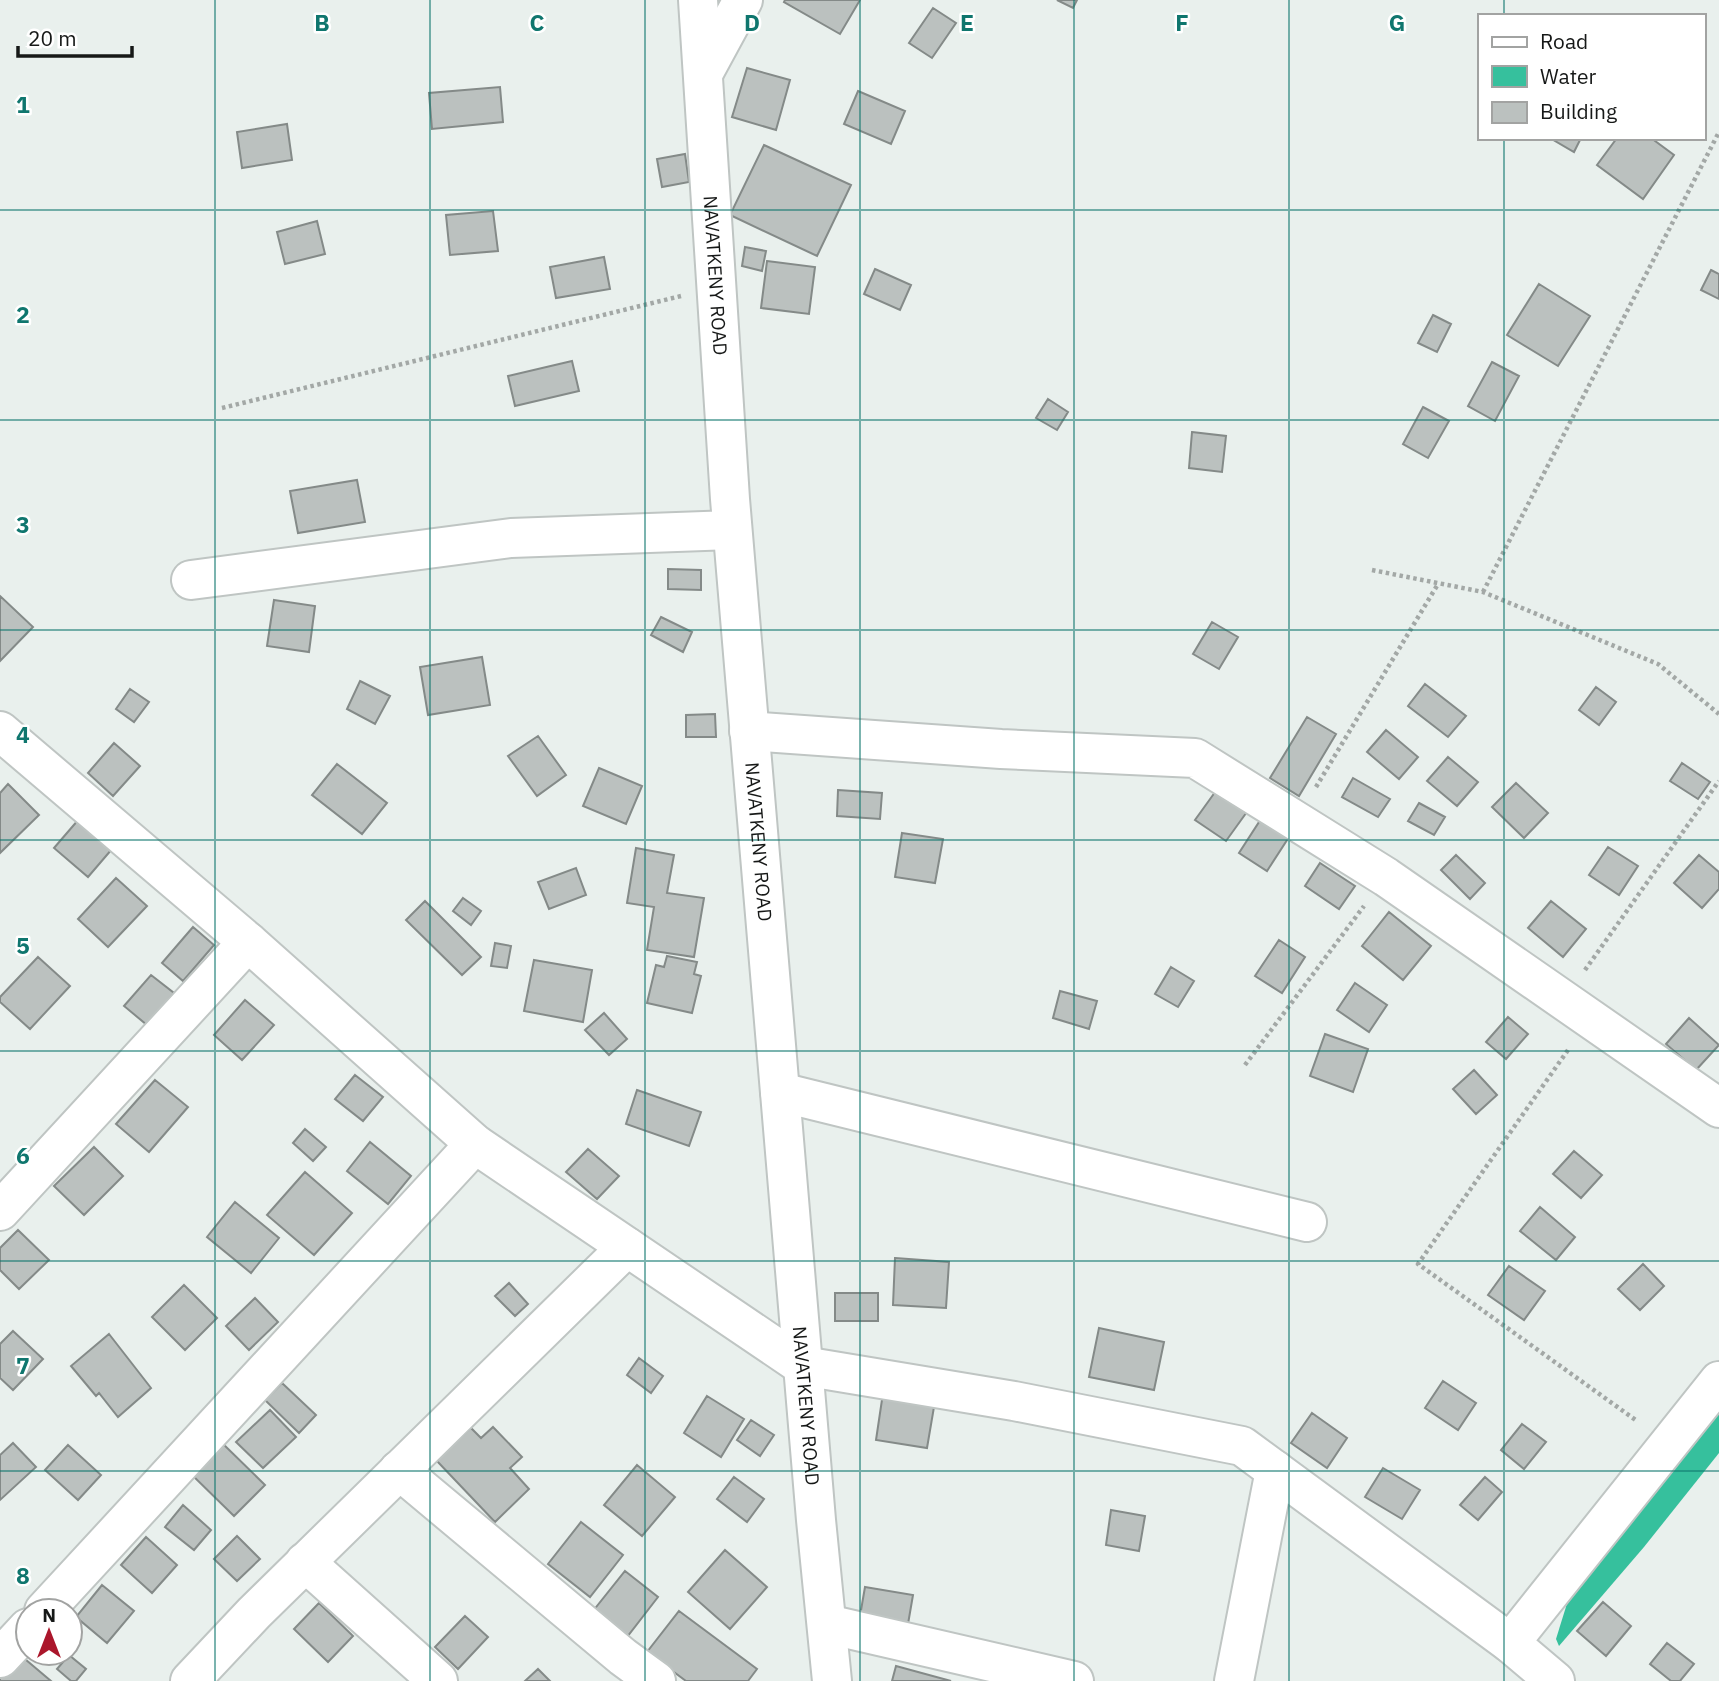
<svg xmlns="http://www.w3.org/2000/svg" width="1719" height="1681" font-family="'IBM Plex Sans',sans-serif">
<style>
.water{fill:#36c09d}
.building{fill:#bbc1bf;stroke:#848a88;stroke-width:2}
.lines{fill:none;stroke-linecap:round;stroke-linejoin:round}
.minor-casing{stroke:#bfc5c3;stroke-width:42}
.path{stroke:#a3a8a6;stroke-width:4.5;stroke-dasharray:3.5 3.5;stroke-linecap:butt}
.minor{stroke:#fff;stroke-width:38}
.grid{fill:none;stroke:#0f766e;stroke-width:2;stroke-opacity:0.55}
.labels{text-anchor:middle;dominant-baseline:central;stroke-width:5;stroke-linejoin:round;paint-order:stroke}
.street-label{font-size:19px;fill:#161817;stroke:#fff}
.grid-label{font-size:23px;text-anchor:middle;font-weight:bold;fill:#0f766e;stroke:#fff;stroke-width:5;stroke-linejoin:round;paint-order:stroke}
</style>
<rect width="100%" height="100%" fill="#e9f0ed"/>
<!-- water -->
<path class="water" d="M1719,1402V1453L1644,1547L1559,1646L1556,1639L1569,1597Z"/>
<!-- building -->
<path class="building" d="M785,0H860L840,34L784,2Z
M1057,0H1077L1073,8Z
M933,8L956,23L932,58L909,43Z
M747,68L790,80L776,130L732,117Z
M500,87L503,122L432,129L429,93Z
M858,91L905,111L891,144L844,124Z
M287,124L292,160L242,168L237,132Z
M1550,138H1581L1574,152Z
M1617,138H1651L1674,155L1643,199L1597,165Z
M764,145L851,185L817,256L730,215Z
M685,154L689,182L662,187L657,159Z
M493,211L498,251L450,255L446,215Z
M317,221L325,254L285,264L277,232Z
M745,247L766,251L762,271L742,266Z
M604,257L610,289L556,298L550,267Z
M767,261L815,267L809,314L761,308Z
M875,269L911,285L900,310L864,294Z
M1711,270L1719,274V299L1701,290Z
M1539,284L1590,316L1558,366L1507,335Z
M1433,315L1451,324L1437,352L1418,343Z
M572,361L579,391L515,406L508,376Z
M1492,362L1519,376L1495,421L1468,406Z
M1048,399L1068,412L1057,430L1036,418Z
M1423,407L1449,421L1428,458L1403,444Z
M1192,432L1226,436L1222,472L1189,468Z
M357,480L365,522L298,533L290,491Z
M668,569L701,570V590L668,589Z
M0,596L33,627L0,661Z
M274,600L315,606L309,652L267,646Z
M661,617L692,632L683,652L651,635Z
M1212,622L1238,637L1219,669L1193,654Z
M482,657L490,705L428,715L420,667Z
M360,681L390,696L375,724L347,709Z
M1425,684L1466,716L1448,737L1408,706Z
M1596,687L1616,702L1599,725L1579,710Z
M130,689L149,702L134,722L116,709Z
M715,714L716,737H686V715Z
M1307,717L1336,734L1299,796L1270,778Z
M1386,730L1418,757L1399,779L1367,752Z
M538,736L566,775L537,796L508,756Z
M114,743L140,766L113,796L88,773Z
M1448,757L1478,782L1457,806L1427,781Z
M1682,763L1710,782L1698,799L1670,781Z
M337,764L387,803L362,834L312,795Z
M599,768L642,786L626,824L583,806Z
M1353,778L1390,799L1378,817L1342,797Z
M1516,783L1548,813L1524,838L1492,807Z
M8,784L39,815L0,853V793Z
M1218,788L1249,809L1226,841L1195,820Z
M838,790L882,793L880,819L837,816Z
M1419,803L1445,817L1434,835L1408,821Z
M79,819L112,849L88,877L54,848Z
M1261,819L1289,837L1267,871L1239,853Z
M902,833L943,839L935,883L895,877Z
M1608,847L1638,866L1619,895L1589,875Z
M636,848L674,855L667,893L704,898L694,957L647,950L654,907L627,903Z
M1456,855L1485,883L1470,899L1441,870Z
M1699,855L1719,872V889L1702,908L1674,883Z
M1320,863L1355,886L1339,909L1305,886Z
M576,868L586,895L549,909L538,882Z
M116,878L147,906L108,947L78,919Z
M463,898L481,911L471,925L453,911Z
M425,901L481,957L462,975L406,920Z
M1551,901L1586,929L1563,957L1528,928Z
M1389,912L1431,946L1403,980L1362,946Z
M193,927L214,945L183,981L162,963Z
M1279,940L1305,957L1282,993L1255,976Z
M495,943L511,946L507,968L491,966Z
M667,956L697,962L694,974L701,976L692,1013L647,1003L656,965L664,967Z
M38,957L70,986L30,1029L0,1002V997Z
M534,960L592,970L583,1022L524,1011Z
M1171,967L1194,981L1178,1007L1155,994Z
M151,975L174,993L147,1025L124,1006Z
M1355,983L1387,1005L1369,1032L1337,1010Z
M1060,991L1097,1001L1089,1029L1053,1018Z
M245,1000L274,1025L242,1060L214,1035Z
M604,1013L627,1039L609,1055L585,1030Z
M1508,1017L1528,1034L1506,1059L1486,1042Z
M1689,1018L1719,1045L1696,1070L1666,1044Z
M1325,1034L1368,1049L1353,1092L1310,1076Z
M1474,1070L1497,1095L1476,1114L1453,1089Z
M355,1075L383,1097L363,1121L335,1099Z
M155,1080L188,1107L149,1152L116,1124Z
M637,1090L701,1112L689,1146L626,1124Z
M305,1129L326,1147L313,1161L293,1143Z
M370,1142L411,1176L388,1204L347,1171Z
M94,1147L123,1176L84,1215L54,1186Z
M588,1149L619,1176L597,1199L566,1172Z
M1574,1151L1602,1175L1581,1198L1553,1174Z
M305,1172L352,1213L314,1255L267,1215Z
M235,1202L279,1238L251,1273L207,1237Z
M1540,1207L1575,1237L1556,1260L1520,1231Z
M18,1230L49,1260L19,1289L0,1270V1248Z
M895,1258L949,1262L946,1308L893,1305Z
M1643,1264L1664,1286L1640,1310L1618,1289Z
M1509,1266L1545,1291L1524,1320L1488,1295Z
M509,1283L528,1304L515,1316L495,1296Z
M184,1285L217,1318L185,1350L152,1317Z
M835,1293H878V1321H835Z
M255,1298L278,1322L249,1350L226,1326Z
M1099,1328L1164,1342L1154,1390L1089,1377Z
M13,1331L43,1359L13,1390L0,1378V1344Z
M109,1334L151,1388L118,1417L99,1393L96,1396L71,1366Z
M639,1358L663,1376L651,1393L627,1375Z
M1443,1381L1476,1403L1458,1430L1425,1408Z
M282,1383L316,1415L299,1433L265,1400Z
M883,1393L935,1401L927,1448L876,1440Z
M707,1396L744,1419L721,1457L684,1433Z
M270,1410L296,1437L263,1468L236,1442Z
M1312,1413L1347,1438L1327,1468L1291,1443Z
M751,1420L774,1435L760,1456L737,1440Z
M1522,1424L1546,1442L1524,1469L1501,1450Z
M493,1427L522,1457L510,1468L529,1489L495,1522L436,1460L471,1428L481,1438Z
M219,1440L265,1485L234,1516L189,1472Z
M13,1443L36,1467L0,1500V1455Z
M68,1445L101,1475L78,1500L45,1470Z
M637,1465L675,1497L642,1536L604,1505Z
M1383,1468L1420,1490L1402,1519L1365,1497Z
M734,1477L764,1499L747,1522L717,1499Z
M1485,1477L1502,1492L1478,1520L1460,1505Z
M183,1505L211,1530L194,1550L165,1527Z
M1111,1510L1145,1516L1139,1551L1106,1545Z
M581,1522L623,1555L590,1597L548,1564Z
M237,1536L260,1559L237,1581L214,1559Z
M146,1537L177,1565L152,1593L121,1565Z
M725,1550L767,1587L730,1629L688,1592Z
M625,1571L658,1597L627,1637L593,1611Z
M102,1585L134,1611L107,1643L76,1617Z
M865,1587L913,1595L908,1624L860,1616Z
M1603,1602L1631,1626L1606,1656L1577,1631Z
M319,1603L353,1636L328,1662L294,1629Z
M679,1611L757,1669L748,1681H686L647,1652Z
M465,1616L488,1637L458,1669L435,1647Z
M1667,1643L1694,1664L1680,1681H1671L1650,1664Z
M19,1654L51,1681H0V1677Z
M69,1655L86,1669L76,1681H71L57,1669Z
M896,1666L951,1681H892Z
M538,1669L550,1681H525Z"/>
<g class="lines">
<defs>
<g id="minor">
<path id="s1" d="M698,0L730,499L816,1520L832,1681"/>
<path d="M704,72L743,0"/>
<path d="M191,580L511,538L732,530"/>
<path d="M0,731L248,942L475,1144L803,1366L1014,1401L1242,1446L1510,1643L1555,1681"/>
<path d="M749,731L1001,749L1195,758L1386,877L1719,1108"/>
<path d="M780,1092L1307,1222"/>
<path d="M0,1211L248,942"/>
<path d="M399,1470L623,1657L656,1681"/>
<path d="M305,1562L438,1681"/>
<path d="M44,1611L475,1144"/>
<path d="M827,1624L1074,1681"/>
<path d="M1510,1643L1719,1381"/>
<path d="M0,1658L28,1628"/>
<path d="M190,1681L254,1613L627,1247"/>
<path d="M1234,1681L1275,1470"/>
</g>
</defs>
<!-- minor casing -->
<use href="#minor" class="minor-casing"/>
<!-- path -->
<path class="path" d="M222,408L681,296
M1372,570L1483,592L1658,664L1719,714
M1483,592L1719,132
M1316,787L1438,584
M1585,970L1719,781
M1568,1050L1418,1264L1637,1421
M1245,1065L1364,906"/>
<!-- minor -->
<use href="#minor" class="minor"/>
</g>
<!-- grid -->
<path class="grid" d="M215,0V1681M430,0V1681M645,0V1681M860,0V1681M1074,0V1681M1289,0V1681M1504,0V16M1504,138V1681M0,210H1719M0,420H1719M0,630H1719M0,840H1719M0,1051H1719M0,1261H1719M0,1471H1719"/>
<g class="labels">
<!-- street labels -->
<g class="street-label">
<text stroke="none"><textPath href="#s1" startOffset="276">NAVATKENY ROAD</textPath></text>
<text stroke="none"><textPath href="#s1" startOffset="844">NAVATKENY ROAD</textPath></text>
<text stroke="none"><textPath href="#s1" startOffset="1410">NAVATKENY ROAD</textPath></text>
</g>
</g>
<g class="grid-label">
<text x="322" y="31">B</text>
<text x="537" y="31">C</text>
<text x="752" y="31">D</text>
<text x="967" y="31">E</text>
<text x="1182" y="31">F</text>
<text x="1397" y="31">G</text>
<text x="23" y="113">1</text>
<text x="23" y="323">2</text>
<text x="23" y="533">3</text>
<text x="23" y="743">4</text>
<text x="23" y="954">5</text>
<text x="23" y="1164">6</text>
<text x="23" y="1374">7</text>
<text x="23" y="1584">8</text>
</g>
<!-- legend -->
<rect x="1478" y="14" width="228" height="126" fill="#ffffff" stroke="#a2a3a2" stroke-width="2"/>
<rect x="1492" y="37" width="35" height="10" fill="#ffffff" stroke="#a2a3a2" stroke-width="2"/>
<text x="1540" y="49" font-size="21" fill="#161817">Road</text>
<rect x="1492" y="66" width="35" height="21" fill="#36c09d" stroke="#a2a3a2" stroke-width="2"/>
<text x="1540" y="84" font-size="21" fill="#161817">Water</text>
<rect x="1492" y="102" width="35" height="21" fill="#bbc1bf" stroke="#a2a3a2" stroke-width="2"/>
<text x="1540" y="119" font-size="21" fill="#161817">Building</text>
<!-- north arrow -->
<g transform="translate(49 1632)"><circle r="33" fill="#ffffff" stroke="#a2a3a2" stroke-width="2"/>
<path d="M0-5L12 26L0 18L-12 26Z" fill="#ab162b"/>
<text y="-10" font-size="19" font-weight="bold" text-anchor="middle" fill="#161817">N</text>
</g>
<!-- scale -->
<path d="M18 46v10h114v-10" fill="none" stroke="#161817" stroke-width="3.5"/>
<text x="28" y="46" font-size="21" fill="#161817" stroke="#ffffff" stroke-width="5" paint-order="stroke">20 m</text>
</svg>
